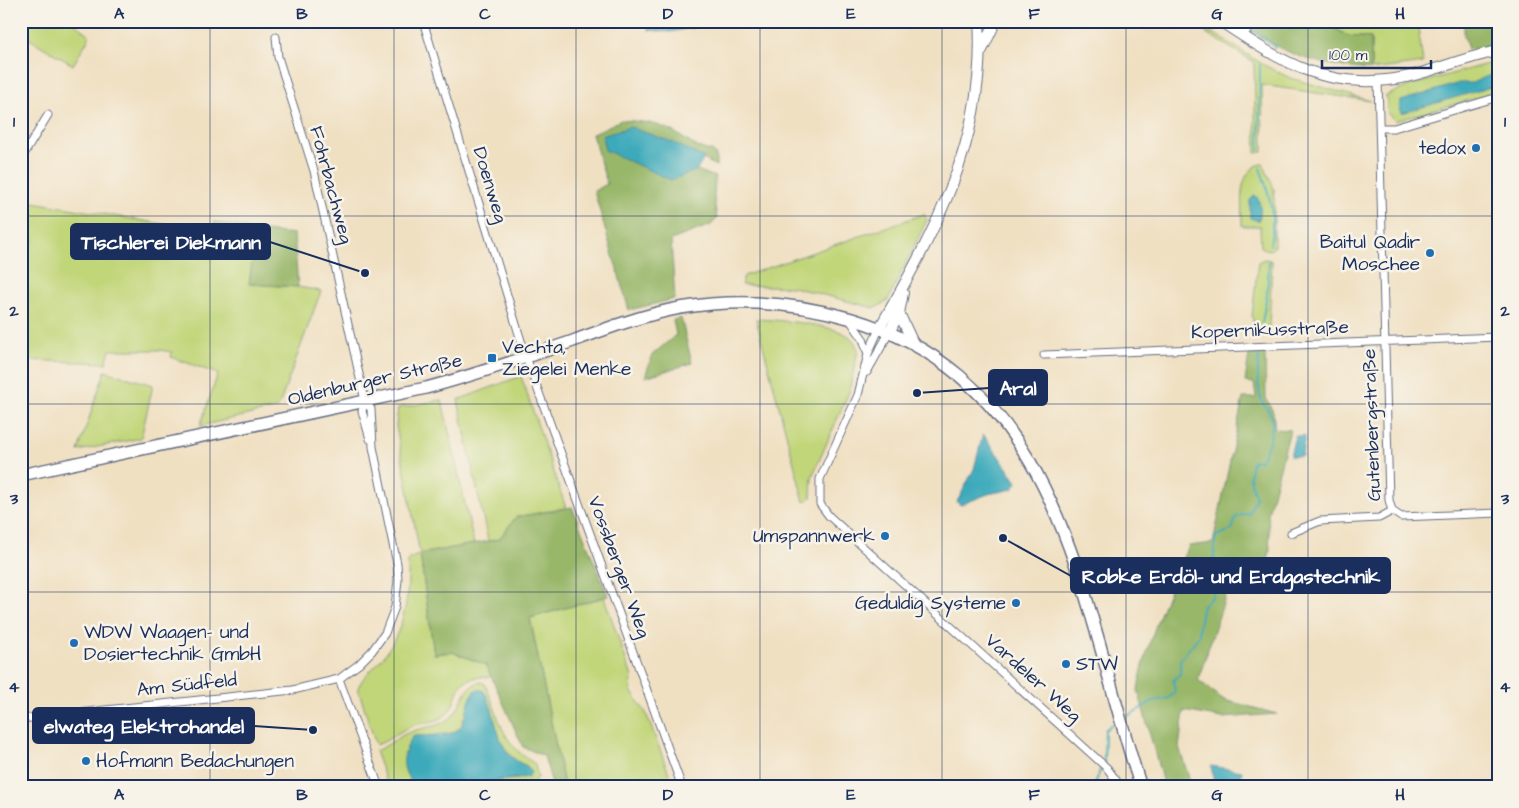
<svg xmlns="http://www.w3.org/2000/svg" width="1519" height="808" font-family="'Architects Daughter',sans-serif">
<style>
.green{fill:#c1d679;stroke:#6e826c;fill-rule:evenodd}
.forest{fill:#98b769;stroke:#5a7364}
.water{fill:#3caabb;stroke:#2c6c8c}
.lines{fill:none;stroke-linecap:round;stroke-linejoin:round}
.stream{stroke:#3caabb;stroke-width:2}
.minor-casing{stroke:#666d81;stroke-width:9}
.secondary-casing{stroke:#666d81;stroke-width:12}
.primary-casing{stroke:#666d81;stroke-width:14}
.minor{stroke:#fff;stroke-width:7}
.secondary{stroke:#fff;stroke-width:10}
.primary{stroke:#fff;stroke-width:11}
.grid{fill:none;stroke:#1b2f5e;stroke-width:1;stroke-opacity:0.55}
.poi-dot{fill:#1f6fb2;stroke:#f7f3e8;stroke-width:2}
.labels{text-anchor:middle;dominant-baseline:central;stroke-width:5;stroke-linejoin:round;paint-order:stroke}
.poi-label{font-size:19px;fill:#1b2f5e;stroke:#f7f3e8;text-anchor:end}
.street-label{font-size:19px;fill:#1b2f5e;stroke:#f7f3e8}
.leader{fill:none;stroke:#1b2f5e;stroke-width:2}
.callout-dot{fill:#1b2f5e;stroke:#f7f3e8;stroke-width:2}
.callout{fill:#1b2f5e;stroke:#1b2f5e;stroke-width:2}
.callout-label{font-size:20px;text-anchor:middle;font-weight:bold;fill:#fff}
.neatline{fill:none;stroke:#1b2f5e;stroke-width:2}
.grid-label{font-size:16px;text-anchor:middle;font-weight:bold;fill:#1b2f5e}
</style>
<rect width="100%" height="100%" fill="#f7f3e8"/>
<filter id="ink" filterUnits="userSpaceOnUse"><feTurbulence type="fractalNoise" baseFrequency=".02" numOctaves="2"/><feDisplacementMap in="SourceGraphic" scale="10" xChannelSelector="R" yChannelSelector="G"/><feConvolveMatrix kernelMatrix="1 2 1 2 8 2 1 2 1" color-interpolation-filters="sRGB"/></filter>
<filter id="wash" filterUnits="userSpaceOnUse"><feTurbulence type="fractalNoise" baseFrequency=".0096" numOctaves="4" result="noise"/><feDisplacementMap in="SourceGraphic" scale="20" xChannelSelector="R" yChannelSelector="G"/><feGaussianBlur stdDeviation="1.12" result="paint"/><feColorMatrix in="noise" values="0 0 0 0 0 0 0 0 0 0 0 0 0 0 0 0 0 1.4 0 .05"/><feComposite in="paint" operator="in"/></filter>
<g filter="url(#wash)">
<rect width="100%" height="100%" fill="#f0e0c2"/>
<!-- green -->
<path class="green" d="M21,21H72L90,36L73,65L21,34Z
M1126,21H1194L1264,65L1290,78L1371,101L1262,85L1263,152L1256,153L1254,62L1188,22L1127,24Z
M1322,21H1417L1423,63L1371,70V38L1348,36Z
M1498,61V92L1395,121L1388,114L1386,96L1408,86Z
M1263,163L1274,189V247L1271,250L1261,248L1260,226H1242C1242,202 1236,172 1263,163Z
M21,200L209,232L215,222L256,230L250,284L298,287L321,291L278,408L200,426L218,374L171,357L172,352L160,350H110L106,363L21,360Z
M924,214L927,220L887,302L874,308L793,287L741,285L744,276Z
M1264,259L1270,260L1272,262L1269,327L1254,326L1252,316L1258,262Z
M756,319C778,320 833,324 850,337C854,340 856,345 858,350L849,392L812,477L811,497L804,502Z
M105,371L153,385L141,438L78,451Z
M521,376L566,508L516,517L499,539L488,541L458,400Z
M442,400L474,544L420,554L434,654L452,652L486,664L491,677C445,675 465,701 443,717C434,723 423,722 413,726C399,730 390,741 376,745L358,688C363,675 374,669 382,658C406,628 409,597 408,560L420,554L396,426L398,408Z
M604,597L632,677L631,691L646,713L671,779L633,787L595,783L564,785L530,618Z
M480,682L484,683C502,718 497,740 535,764L538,778L532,783L499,787H388L375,751C389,746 399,735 413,731C424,727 436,727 446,721C463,711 460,688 480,682ZM487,696C493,722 499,756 527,766L520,779L468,784L443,783L413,737L452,733L461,727L464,717Z"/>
<!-- forest -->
<path class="forest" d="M1258,21H1322L1348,36L1371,38V70C1328,67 1286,57 1251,30Z
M1490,21L1495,31L1498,30V44L1468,50L1464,35V21Z
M621,120C635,121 650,122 663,127C683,134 690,148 712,151L716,156V166L672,142L671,180L697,170L715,177L714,198L717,219L711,225L671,240L675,299L629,310L594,191L607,184L592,134Z
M256,230L294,234L298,287L249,284Z
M681,318L692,363L645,377L652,355L676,335L673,320Z
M1265,352L1266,398L1273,412L1275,429L1290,430L1268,513L1270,551L1264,579L1234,570L1198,680L1224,700L1277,714L1222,718L1184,711L1179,747L1192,787H1164L1138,690C1146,640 1170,591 1189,546L1213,543L1243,398H1256L1254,383L1245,382L1249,354Z
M572,507L608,596L530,618L564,785L595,783L618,787H553L544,756L523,747L486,665L452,652L434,654L420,554L499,539L516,517Z"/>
<!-- water -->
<path class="water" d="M645,21H729L670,32L649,30Z
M1492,74H1498V85L1402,113L1399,106L1401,101L1459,83H1472Z
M630,127L672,142L704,158L697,170L671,180L605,150L602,136Z
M1255,195C1261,200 1262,214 1258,221L1250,218V200Z
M983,434L1017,482L1013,489L988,494L960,505L957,502L974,469Z
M1295,436H1305L1302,456H1290Z
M476,690H483C500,714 492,754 527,766L531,772L528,777L468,784H414C399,770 402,753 413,736C425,735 441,737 452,733C469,728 464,701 476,690Z
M1211,766L1242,771L1239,787H1215Z"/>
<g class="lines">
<!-- stream -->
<path class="stream" d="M1255,32L1275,46L1274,48
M1259,150L1260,65
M1260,168C1270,195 1276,216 1270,245
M1262,323L1267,295L1269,262
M1261,337V335
M1126,717L1153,701L1169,698L1175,692L1173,681L1180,674V660L1199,636V625L1203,605L1212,597L1215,587L1212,574L1216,536L1232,530L1236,517L1249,513L1256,498C1251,484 1247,475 1253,460L1260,461C1267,450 1275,429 1271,416C1269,410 1263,405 1261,399C1257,384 1257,370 1259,355
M1104,761L1105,730L1112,724
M1094,787L1102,765"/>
</g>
</g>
<g filter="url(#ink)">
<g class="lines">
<defs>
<path id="minor" d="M423,21L526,357L682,787
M1243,36L1253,21
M1378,80L1389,500L1392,511
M1381,128H1394L1498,97
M21,159L48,115
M850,320L863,339L868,354
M879,329L868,354L858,395L820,479V504L829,516L1107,768L1121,787
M1044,355L1498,337
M867,372L889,333
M365,401L362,411L370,439
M1291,533L1320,521L1379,518L1392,511L1401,517L1498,513
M339,679L379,787
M21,719L293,690L339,679L359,664L372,651L385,633L395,607L398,580L397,564L373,447L371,409L365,401L314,171L278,57L276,37"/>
<path id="secondary" d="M1220,21C1282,62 1328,93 1406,77C1437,70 1466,57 1498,51
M982,50L996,21
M899,313L914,345
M879,329C935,231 987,138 979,21
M889,333L899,313L903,293"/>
<path id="primary" d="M21,475L426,388C476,375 524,358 573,341C608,328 643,315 680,308C739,298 795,302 852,319C1066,383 1081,608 1141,787"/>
</defs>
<!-- minor casing -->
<use href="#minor" class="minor-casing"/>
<!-- secondary casing -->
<use href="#secondary" class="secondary-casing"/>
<!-- primary casing -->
<use href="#primary" class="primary-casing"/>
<!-- minor -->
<use href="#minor" class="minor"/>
<!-- secondary -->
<use href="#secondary" class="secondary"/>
<!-- primary -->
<use href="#primary" class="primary"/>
</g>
</g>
<!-- grid -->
<path class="grid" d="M210,21V787M394,21V787M576,21V787M760,21V787M942,21V787M1126,21V787M1308,21V787M21,216H1498M21,404H1498M21,592H1498"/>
<!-- markers -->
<g class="poi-dot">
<circle cx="1476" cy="148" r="5"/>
<circle cx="1430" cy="253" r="5"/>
<rect x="487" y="353" width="10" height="10" rx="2.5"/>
<circle cx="885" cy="536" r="5"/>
<circle cx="1016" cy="603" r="5"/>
<circle cx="74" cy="643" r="5"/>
<circle cx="1066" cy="664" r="5"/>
<circle cx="86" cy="761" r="5"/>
</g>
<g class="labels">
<!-- poi labels -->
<g class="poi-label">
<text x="1466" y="148">tedox</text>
<text x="1420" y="242">Baitul Qadir<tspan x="1420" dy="22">Moschee</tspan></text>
<text x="502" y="347" text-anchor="start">Vechta,<tspan x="502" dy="22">Ziegelei Menke</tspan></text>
<text x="875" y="536">Umspannwerk</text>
<text x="1006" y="603">Geduldig Systeme</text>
<text x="84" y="632" text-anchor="start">WDW Waagen- und<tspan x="84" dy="22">Dosiertechnik GmbH</tspan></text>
<text x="1076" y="664" text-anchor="start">STW</text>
<text x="96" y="761" text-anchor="start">Hofmann Bedachungen</text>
</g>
<!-- street labels -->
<g class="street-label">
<text transform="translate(331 185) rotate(75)">Fohrbachweg</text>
<text transform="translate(490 185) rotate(73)">Doenweg</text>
<text transform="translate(1270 330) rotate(-2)">Kopernikusstraße</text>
<text transform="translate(375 380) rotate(-13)">Oldenburger Straße</text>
<text transform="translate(1372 425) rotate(-92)">Gutenbergstraße</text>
<text transform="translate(619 567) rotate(70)">Vossberger Weg</text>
<text transform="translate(1033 678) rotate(42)">Vardeler Weg</text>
<text transform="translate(187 685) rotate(-6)">Am Südfeld</text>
</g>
</g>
<!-- callouts -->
<path class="leader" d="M365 273L270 242M917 393L989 388M1003 538L1071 576M313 730L254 726"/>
<g class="callout-dot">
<circle cx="365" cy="273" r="5"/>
<circle cx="917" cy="393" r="5"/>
<circle cx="1003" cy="538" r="5"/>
<circle cx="313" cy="730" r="5"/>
</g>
<g class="callout">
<rect x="71" y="224" width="199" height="35" rx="5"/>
<rect x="989" y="370" width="58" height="35" rx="5"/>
<rect x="1071" y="558" width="319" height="35" rx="5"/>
<rect x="33" y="708" width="221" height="35" rx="5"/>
</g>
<g class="callout-label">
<text x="171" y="249">Tischlerei Diekmann</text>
<text x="1018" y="395">Aral</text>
<text x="1231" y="583">Robke Erdöl- und Erdgastechnik</text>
<text x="144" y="733">elwateg Elektrohandel</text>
</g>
<!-- margin -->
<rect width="1519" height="808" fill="none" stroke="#f7f3e8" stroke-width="55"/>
<!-- scale -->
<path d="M1322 60v8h109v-8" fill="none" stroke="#1b2f5e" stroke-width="2.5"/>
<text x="1329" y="60" font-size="15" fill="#1b2f5e" stroke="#f7f3e8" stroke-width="4" paint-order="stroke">100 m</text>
<rect x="28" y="28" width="1464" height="752" class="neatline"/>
<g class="grid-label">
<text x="119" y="19">A</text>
<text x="302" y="19">B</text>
<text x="485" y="19">C</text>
<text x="668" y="19">D</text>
<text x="851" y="19">E</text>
<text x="1034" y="19">F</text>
<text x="1217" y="19">G</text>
<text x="1400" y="19">H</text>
<text x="14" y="127">1</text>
<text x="1505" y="127">1</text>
<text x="14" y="316">2</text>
<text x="1505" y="316">2</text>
<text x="14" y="504">3</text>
<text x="1505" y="504">3</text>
<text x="14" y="692">4</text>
<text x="1505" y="692">4</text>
<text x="119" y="800">A</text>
<text x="302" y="800">B</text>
<text x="485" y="800">C</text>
<text x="668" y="800">D</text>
<text x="851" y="800">E</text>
<text x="1034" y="800">F</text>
<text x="1217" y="800">G</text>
<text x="1400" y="800">H</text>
</g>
</svg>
